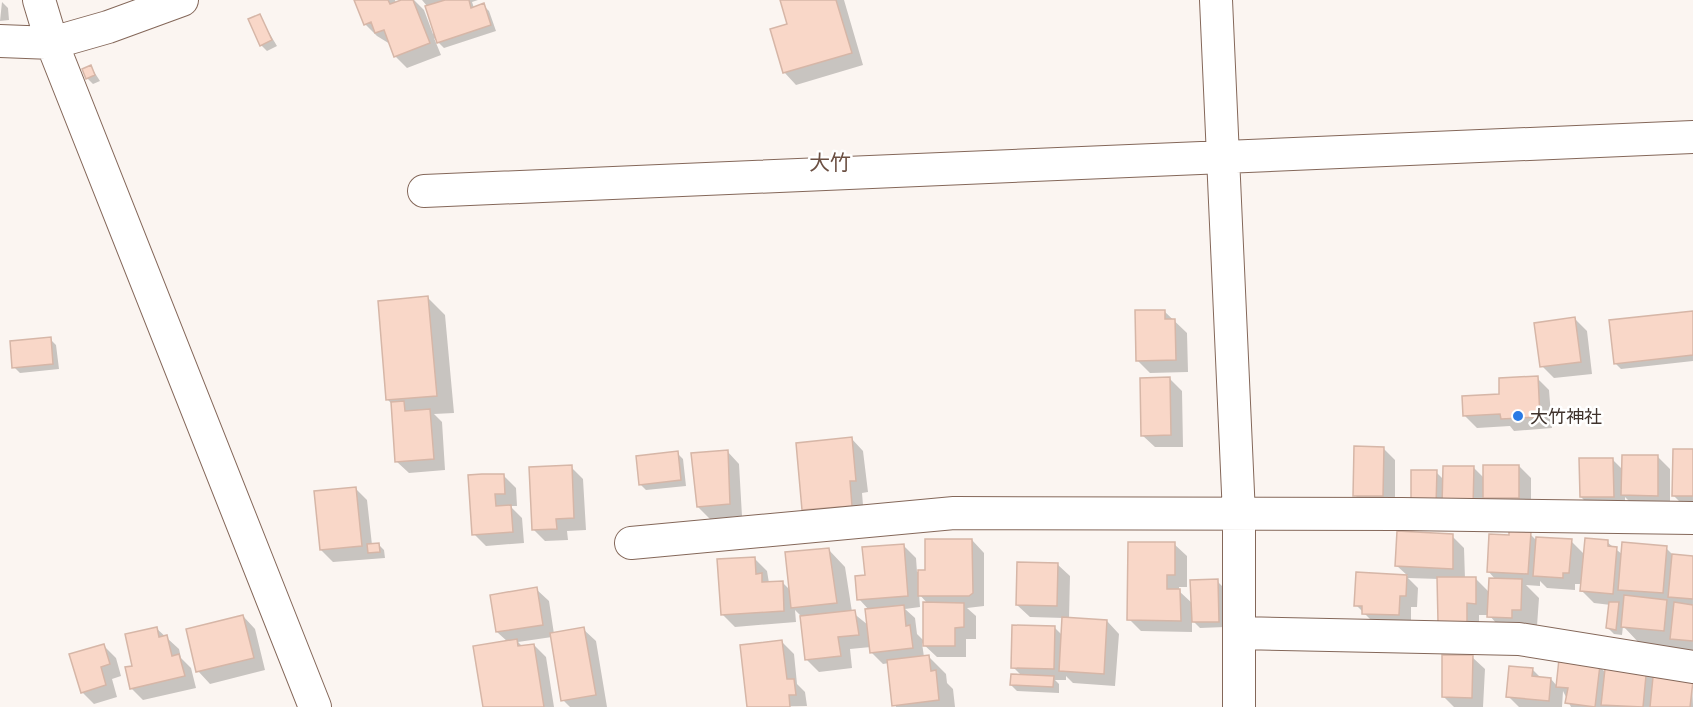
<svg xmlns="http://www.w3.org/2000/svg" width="1693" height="707" font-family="Ubuntu,'Noto Sans JP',sans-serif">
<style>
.shadow{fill:#0003;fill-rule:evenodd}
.building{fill:#f9d7c8;stroke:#d6b6a7;stroke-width:1.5}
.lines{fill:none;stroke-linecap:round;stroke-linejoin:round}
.minor-casing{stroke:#846759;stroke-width:34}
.minor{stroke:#fff;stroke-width:32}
.poi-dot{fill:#2a7ae5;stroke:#fff;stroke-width:2}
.labels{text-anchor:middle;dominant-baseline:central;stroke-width:5;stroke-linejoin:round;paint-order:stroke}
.poi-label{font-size:18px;fill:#40332d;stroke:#fff;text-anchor:start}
.quarter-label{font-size:21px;fill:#6c5043;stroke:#fff}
</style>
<rect width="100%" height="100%" fill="#fbf5f1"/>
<!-- shadow -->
<path class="shadow" d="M356,0H395L396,4L414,0L424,10L433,34L435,33L427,6L422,0H478L472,2L474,8L483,5L489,11L496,31L444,48L434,38L441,55L407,68L395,56L390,44L377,36L365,24Z
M782,0H844L863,65L796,85L784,72L788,25Z
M2,2L8,8L9,20L0,21Z
M259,16L277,46L267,51L261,45Z
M91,67L100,81L93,84L87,78Z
M428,298L445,315L454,413L434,414L442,422L445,470L409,473L396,461L392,404L388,400Z
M1164,311L1187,333L1188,372L1150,373L1138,361Z
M1693,313V361L1621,369L1615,363Z
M1575,319L1587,331L1592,374L1554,378L1542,366Z
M50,339L56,345L59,369L20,373L14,367Z
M1537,378L1549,390L1552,428L1514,431L1510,426L1477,428L1465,416Z
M1170,379L1182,391L1183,447H1155L1142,435Z
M851,438L863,451L868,492L862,493L864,517L816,522L804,510Z
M1383,448L1395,460V508L1367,507L1355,495Z
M1693,450V508H1686L1674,496Z
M727,451L739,464L742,516L710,519L698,507Z
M677,453L683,459L686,486L646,490L640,484Z
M1658,457L1670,469V507H1635L1625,497V509H1593L1581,497L1613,460L1623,470Z
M1519,466L1531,478V510L1497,509L1485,498V518L1424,517L1436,472L1444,480L1474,468L1485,479Z
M571,467L583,479L586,530L567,531L568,540L545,541L533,529Z
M504,476L516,488L517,506H510L522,518L524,543L486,546L474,534Z
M355,488L367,500L372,545L378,544L384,550L385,558L333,562L321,550Z
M1530,534L1537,541H1571L1585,555L1607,542L1623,555L1666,548L1674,556L1693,558V651L1640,644L1623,626L1622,635L1614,634L1608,628L1611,605L1594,603L1582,591V584H1575V590L1547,588L1540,581V586L1526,585L1539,598L1537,626L1506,634L1489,615H1479V634L1451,633L1439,579L1408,578L1418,588L1417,607H1411V627L1376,625L1356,605L1358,574L1408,576L1397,566L1452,536L1464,548L1465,579H1476L1490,593L1496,580L1488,571L1511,537Z
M972,540L984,553V606L967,608L976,616V639H966V657H937L922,643L924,657H929L946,674L947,683L953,689L955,707H896L889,663L883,664L871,652V647L850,649L852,668L819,672L807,660L801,616L795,610L796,622L735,627L723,615L754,558L767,571L769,583L782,582L791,591L828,549L845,567L852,612L868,625L869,610L859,599L866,576L904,546L916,558L917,572H927ZM919,594L928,604L925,642L917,634L915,618L905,609L920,607Z
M1174,544L1187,556V587H1179V591L1193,604L1217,581L1223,587L1225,627L1200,628L1192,620V632L1141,631L1129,619Z
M1057,564L1070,576L1069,619L1107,621L1119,634L1115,686L1073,683L1066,676V680H1055L1059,684V693L1017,691L1011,685L1022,676L1013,667L1055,628L1063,636L1064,618L1030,617L1017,605Z
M536,589L549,601L554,634L583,629L596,641L607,707H570L563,700L552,637L518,642L523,647L534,645L546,657L554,707H484L508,642L497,632Z
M243,616L255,629L265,670L210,684L198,671Z
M156,628L179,649L181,658L191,668L196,688L143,700L131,688L134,667Z
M782,642L794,654L797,684L805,692L807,706L748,707Z
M104,646L116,658L121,676L112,679L117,697L94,704L82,692Z
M1472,657L1485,669L1483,707H1454L1443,696Z
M1599,666L1606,673L1647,667L1659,679L1692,682L1693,707H1571L1563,691L1562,707H1519L1508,696L1532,669L1541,678L1551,679L1557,686Z"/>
<!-- building -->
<path class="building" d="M354,0H388L390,4L401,0H413L430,43L394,57L384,30L375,33L371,22L364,25Z
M445,0H469L471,8L484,3L491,25L437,43L425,6Z
M780,0H836L852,53L783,73L770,29L787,24Z
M260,14L272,40L260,46L248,19Z
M91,65L95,75L86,79L82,69Z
M428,296L437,396L386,400L378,301Z
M1135,310H1165V319H1175L1176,360L1136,361Z
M1693,311V355L1614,364L1609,320Z
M1575,317L1581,362L1540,367L1534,323Z
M51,337L53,364L12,368L10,341Z
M1538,376L1540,417L1501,419L1500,414L1463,416L1462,396L1499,394V378Z
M1170,377L1171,435L1141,436L1140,378Z
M404,401L405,411L430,409L434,459L395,462L391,402Z
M852,437L856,481H850L852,506L802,510L796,443Z
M1354,446L1384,447L1383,496H1353Z
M1673,449H1693V496H1672Z
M728,450L730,504L697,507L691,453Z
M678,451L681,480L639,485L636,456Z
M1622,455H1658V496L1621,495Z
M1579,458H1613L1614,497H1580Z
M572,465L574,518L556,519L557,529L532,530L529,467Z
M1483,465H1519V498H1483Z
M1443,466H1474L1473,507L1442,505Z
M1411,470H1437L1436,506L1411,505Z
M482,474H504L505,494H495L496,506L511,505L513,532L472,535L468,475Z
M356,487L362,546L320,550L314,491Z
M1397,531L1453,534V569L1395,566Z
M1509,531L1531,532L1528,574L1487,572L1489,534L1509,535Z
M1536,537L1572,539L1569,573H1563V578L1533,576Z
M1585,538L1608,540V546L1617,547L1613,594L1580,591Z
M925,539H972L973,593L969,596H918V570H925Z
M1128,542H1175V575H1167V589H1180L1181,621L1127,620Z
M1622,542L1667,546L1663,593L1618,590Z
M379,543L380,552L368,553L367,544Z
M904,544L908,596L857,600L855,576L865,575L862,547Z
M829,548L837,603L791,608L785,552Z
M1672,554L1693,556V599L1668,597Z
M755,557L756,574L762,573V582L783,581L784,611L721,615L717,559Z
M1017,562L1058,563L1057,606L1016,605Z
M1356,572L1407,575L1406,596H1400L1399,615L1362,614V606H1354Z
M1437,577H1476V604L1467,603V622H1438Z
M1489,578L1522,579L1521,610H1512V618L1487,617Z
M1218,579L1219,622H1192L1190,580Z
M537,587L543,625L496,632L490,595Z
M1624,595L1667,600L1664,631L1621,627Z
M923,602L964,603V627L955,628V646H923Z
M1609,602H1619L1616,630L1606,628Z
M1674,602L1693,605V641L1670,639Z
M904,605L906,626L910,625L913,648L870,653L865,609Z
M855,610L859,635L838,637L841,656L805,660L800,616Z
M243,615L254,658L196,672L186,629Z
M1062,617L1107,620L1104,674L1059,671Z
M1012,625L1055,626L1054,669L1011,668Z
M157,627L159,637L167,635L172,656L179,654L185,676L130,689L125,667L132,666L125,634Z
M584,627L596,695L561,701L550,633Z
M517,639L518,646L534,644L544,707H483L473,646Z
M782,640L787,679H794L796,695H789L790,707H747L740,645Z
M104,644L110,664L101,667L106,685L81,693L69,654Z
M929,655L931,671L936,670L939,700L892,706L887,660Z
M1442,655H1473L1472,698L1442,697Z
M1559,659L1600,665L1595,707L1565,703L1568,688L1556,687Z
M1606,660L1647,665L1643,707L1601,705Z
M1509,666L1533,668L1532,676L1551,678L1549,701L1506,697Z
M1011,674L1054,676L1053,687L1010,685Z
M1653,677L1693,681L1690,707H1650Z"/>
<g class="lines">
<defs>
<path id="minor" d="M39,0L52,43L315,707
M1216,0L1239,515V707
M0,41L52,43L108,27L182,0
M424,191L1693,137
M631,543L954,513L1402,514L1693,518
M1239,633L1519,639L1693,667"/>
</defs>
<!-- minor casing -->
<use href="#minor" class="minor-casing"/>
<!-- minor -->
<use href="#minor" class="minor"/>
</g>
<!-- markers -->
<circle class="poi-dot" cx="1518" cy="416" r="6"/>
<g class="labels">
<!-- poi labels -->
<g class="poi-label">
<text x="1530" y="416">大竹神社</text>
</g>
<!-- quarter labels -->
<g class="quarter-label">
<text x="830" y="162">大竹</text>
</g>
</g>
</svg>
